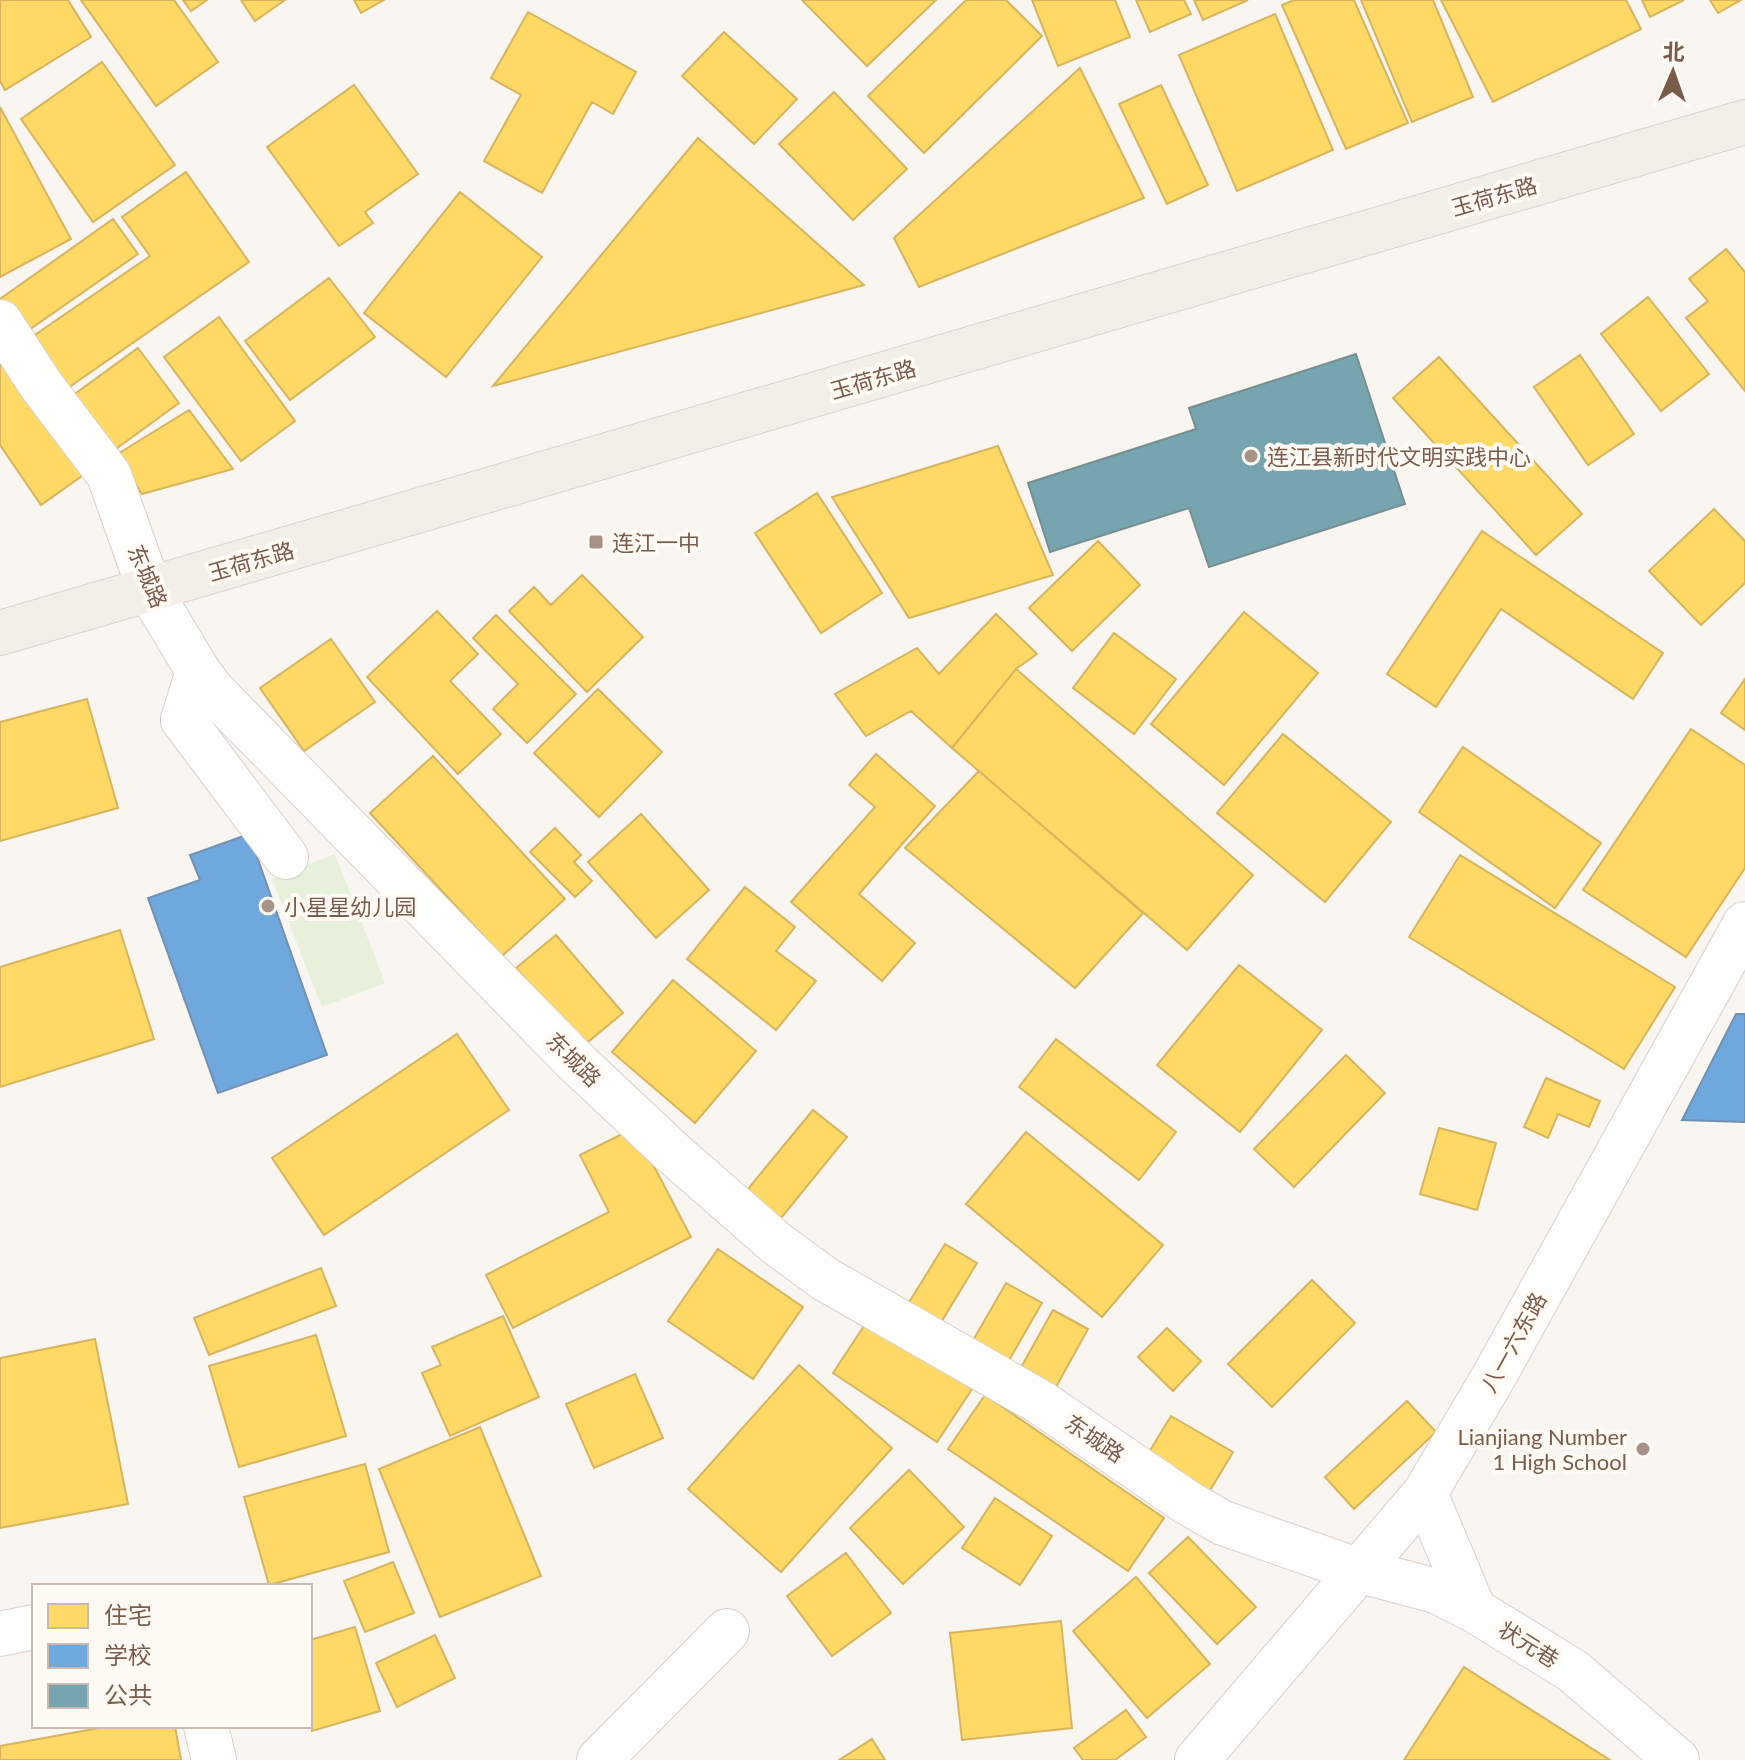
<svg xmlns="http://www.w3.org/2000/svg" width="1745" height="1760" font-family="Lato,'Noto Sans SC',sans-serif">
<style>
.green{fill:#e7f0db}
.homes{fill:#ffd966;stroke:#d7b45e;stroke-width:2}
.schools{fill:#6fa8dc;stroke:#7291b1;stroke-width:2}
.public{fill:#76a5af;stroke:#778f92;stroke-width:2}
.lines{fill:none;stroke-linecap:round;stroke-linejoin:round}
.minor-casing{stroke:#d7d1cb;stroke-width:46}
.major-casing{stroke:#dad1cc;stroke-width:46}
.minor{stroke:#fefefd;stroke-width:44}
.major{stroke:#f3eee8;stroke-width:44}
.poi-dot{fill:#a69286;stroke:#fffaf3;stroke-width:3}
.labels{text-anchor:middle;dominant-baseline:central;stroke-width:8;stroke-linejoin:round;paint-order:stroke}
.street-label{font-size:22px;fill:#7a5c4d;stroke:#fffaf3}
.poi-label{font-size:22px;fill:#7a5c4d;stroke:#fffaf3;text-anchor:start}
</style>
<rect width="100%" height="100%" fill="#f9f5f0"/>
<!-- green -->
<path class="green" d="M335,854L385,983L322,1007L272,879Z"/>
<!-- homes -->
<path class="homes" d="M0,0H68L91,37L5,90L0,81Z
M81,0H174L218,62L156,106Z
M183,0H207L191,11Z
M241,0H285L255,21Z
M354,0H384L361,13Z
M802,0H936L867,66Z
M966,0H1006L1042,36L924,153L868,96Z
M1032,0H1115L1130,37L1058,66Z
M1136,0H1184L1191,14L1150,32Z
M1194,0H1248L1203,20Z
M1294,0H1354L1408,123L1346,149L1282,5Z
M1361,0H1433L1473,97L1412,122Z
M1441,0H1626L1641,29L1493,102Z
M1642,0H1684L1650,17Z
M1710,0H1741L1718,13Z
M528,12L636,72L613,114L592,102L542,193L484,161L521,95L491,78Z
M1275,14L1333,150L1237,191L1179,55Z
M724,32L797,99L754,144L682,76Z
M102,62L175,165L93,222L21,119Z
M1080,68L1144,198L919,287L894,238Z
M354,85L418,174L365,212L373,223L339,246L267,147Z
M1161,85L1208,185L1167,204L1119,104Z
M834,92L907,169L853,220L779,144Z
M0,107L71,239L0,277Z
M698,138L864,285L493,386Z
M186,172L249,262L62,392L26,341L150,256L122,217Z
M460,192L542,257L446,377L364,313Z
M113,219L138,254L23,334L0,299Z
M1726,249L1745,272V391L1686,318L1708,301L1689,279Z
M329,278L375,337L290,400L245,341Z
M1648,297L1709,374L1661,411L1601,334Z
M219,317L295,421L241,461L164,357Z
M0,341L89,471L41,505L0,445Z
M138,348L179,403L113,451L72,396Z
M1580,355L1634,434L1588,465L1534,387Z
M1439,357L1582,514L1536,555L1393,398Z
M189,410L233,469L142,494L116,455Z
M998,446L1053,575L909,618L832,497Z
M817,493L882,593L821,633L755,533Z
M1714,509L1745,541V583L1701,625L1649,571Z
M1482,531L1663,653L1633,699L1501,609L1436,707L1387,674Z
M1098,541L1140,585L1072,651L1029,608Z
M582,575L643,637L587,692L509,611L534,587L551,605Z
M437,611L478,654L450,681L501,734L458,774L367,677Z
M1244,612L1318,673L1224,785L1151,724Z
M996,614L1037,654L1016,669L952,748L911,711L866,736L835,694L917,648L939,674Z
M496,615L576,694L527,743L493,709L518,684L473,638Z
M1114,633L1176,679L1134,734L1073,688Z
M331,639L375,702L304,751L260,688Z
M1016,669L1253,875L1187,950L952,748Z
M1745,679V730L1721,713Z
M598,689L662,752L599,817L534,753Z
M87,699L118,808L0,841V722Z
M1691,729L1745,765V868L1686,957L1583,890Z
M1283,734L1391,822L1325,902L1217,813Z
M1463,747L1601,843L1555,908L1419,812Z
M876,754L935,806L859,894L915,943L882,981L791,902L875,807L849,785Z
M433,756L565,899L502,956L370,813Z
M979,771L1143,913L1075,988L905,848Z
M641,814L709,890L656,938L588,862Z
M555,828L581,855L574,862L592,881L575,897L530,852Z
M1460,855L1675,987L1624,1069L1409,937Z
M745,887L795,927L776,951L816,981L776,1030L687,959Z
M120,930L154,1039L0,1087V967Z
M556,935L623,1013L583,1046L516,968Z
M1239,965L1322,1030L1240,1132L1157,1065Z
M673,980L756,1051L695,1123L612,1052Z
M457,1034L509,1110L324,1235L272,1158Z
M1056,1039L1176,1132L1139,1180L1019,1087Z
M1346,1055L1385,1093L1294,1187L1254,1149Z
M1546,1078L1600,1101L1589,1127L1558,1114L1548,1138L1524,1127Z
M813,1110L847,1137L777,1223L743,1195Z
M634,1128L691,1237L513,1328L486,1275L609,1212L580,1155Z
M1439,1128L1496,1143L1477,1210L1420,1194Z
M1026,1132L1163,1245L1102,1317L966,1204Z
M945,1244L977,1263L937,1329L905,1309Z
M718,1249L803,1307L753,1379L668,1321Z
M321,1268L336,1306L209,1355L194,1318Z
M1312,1280L1355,1323L1272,1407L1228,1364Z
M1006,1283L1042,1303L1004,1369L968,1349Z
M1053,1310L1088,1329L1050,1398L1014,1380Z
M503,1316L539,1397L450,1436L422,1373L441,1365L432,1347Z
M868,1320L972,1389L937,1442L833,1373Z
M1167,1328L1201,1361L1173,1391L1138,1357Z
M316,1335L346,1436L239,1467L209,1366Z
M95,1339L128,1504L0,1528V1358Z
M799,1365L892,1448L781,1572L688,1489Z
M635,1374L663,1438L594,1468L566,1404Z
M985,1395L1164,1518L1128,1571L948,1449Z
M1407,1401L1436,1432L1354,1509L1325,1477Z
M1171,1416L1233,1452L1205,1499L1143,1462Z
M480,1427L541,1576L440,1617L379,1469Z
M365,1464L389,1552L269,1585L244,1497Z
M909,1470L964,1527L903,1584L850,1528Z
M995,1498L1052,1536L1020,1585L962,1548Z
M1188,1537L1256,1607L1217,1644L1149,1573Z
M846,1553L891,1613L832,1656L787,1596Z
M393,1562L414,1613L365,1632L344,1581Z
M1136,1577L1210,1664L1147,1718L1073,1631Z
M1061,1621L1072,1728L962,1740L950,1633Z
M355,1627L380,1711L312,1731L310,1640Z
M435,1635L455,1678L397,1707L376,1663Z
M1464,1667L1610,1760H1404Z
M1126,1710L1146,1737L1115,1760H1083L1074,1748Z
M110,1726H175L181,1760H0V1746Z
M872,1739L885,1760H839Z"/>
<!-- schools -->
<path class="schools" d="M249,834L327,1055L218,1093L148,898L200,880L190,855Z
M1736,1014H1745V1122L1682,1120Z"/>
<!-- public -->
<path class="public" d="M1356,354L1405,504L1209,567L1189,508L1050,552L1028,483L1196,429L1189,408Z"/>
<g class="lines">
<defs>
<path id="minor" d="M0,322L41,385L109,475L150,591L198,671L212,690L574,1060L673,1153L776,1243L825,1279L1040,1402L1188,1503L1223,1523L1357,1570L1436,1591L1474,1610L1573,1671L1677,1760
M198,671L183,720L286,857
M1425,1493L1474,1610
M0,1634L34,1627
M206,1726L214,1760
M599,1760L727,1631
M1197,1760L1425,1493L1493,1378L1745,924"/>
<path id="major" d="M0,633L1745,122"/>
</defs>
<!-- minor casing -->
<use href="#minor" class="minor-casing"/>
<!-- major casing -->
<use href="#major" class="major-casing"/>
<!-- minor -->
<use href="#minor" class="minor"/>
<!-- major -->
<use href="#major" class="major"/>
</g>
<!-- markers -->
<g class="poi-dot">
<circle cx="1251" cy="456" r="8"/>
<rect x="588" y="534" width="16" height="16" rx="4"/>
<circle cx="268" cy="906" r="8"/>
<circle cx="1643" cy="1449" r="8"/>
</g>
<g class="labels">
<!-- street labels -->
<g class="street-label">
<text transform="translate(1494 196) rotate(-16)">玉荷东路</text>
<text transform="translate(873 379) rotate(-16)">玉荷东路</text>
<text transform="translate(251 561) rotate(-16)">玉荷东路</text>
<text transform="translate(148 576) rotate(67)">东城路</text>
<text transform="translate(574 1059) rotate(45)">东城路</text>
<text transform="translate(1513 1342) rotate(-61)">八一六东路</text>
<text transform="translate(1095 1438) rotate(34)">东城路</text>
<text transform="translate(1529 1644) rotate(32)">状元巷</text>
</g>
<!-- poi labels -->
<g class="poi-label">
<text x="1267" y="456">连江县新时代文明实践中心</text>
<text x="612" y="542">连江一中</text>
<text x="284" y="906">小星星幼儿园</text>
<text x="1627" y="1436" text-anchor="end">Lianjiang Number<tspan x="1627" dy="25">1 High School</tspan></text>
</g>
</g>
<!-- legend -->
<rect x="32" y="1584" width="280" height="144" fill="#fffaf3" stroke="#cabbb1" stroke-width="2"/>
<rect x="48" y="1604" width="40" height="24" fill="#ffd966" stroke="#cabbb1" stroke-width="2"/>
<text x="104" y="1624" font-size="24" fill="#7a5c4d">住宅</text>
<rect x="48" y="1644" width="40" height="24" fill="#6fa8dc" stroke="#cabbb1" stroke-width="2"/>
<text x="104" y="1664" font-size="24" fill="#7a5c4d">学校</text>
<rect x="48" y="1684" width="40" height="24" fill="#76a5af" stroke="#cabbb1" stroke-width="2"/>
<text x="104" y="1704" font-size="24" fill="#7a5c4d">公共</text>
<!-- north arrow -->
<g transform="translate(1673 72) rotate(2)" stroke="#fffaf3" stroke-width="6" paint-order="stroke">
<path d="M0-6L14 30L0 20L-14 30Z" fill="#7a5c4d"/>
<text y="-12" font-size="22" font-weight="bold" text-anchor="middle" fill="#7a5c4d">北</text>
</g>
</svg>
